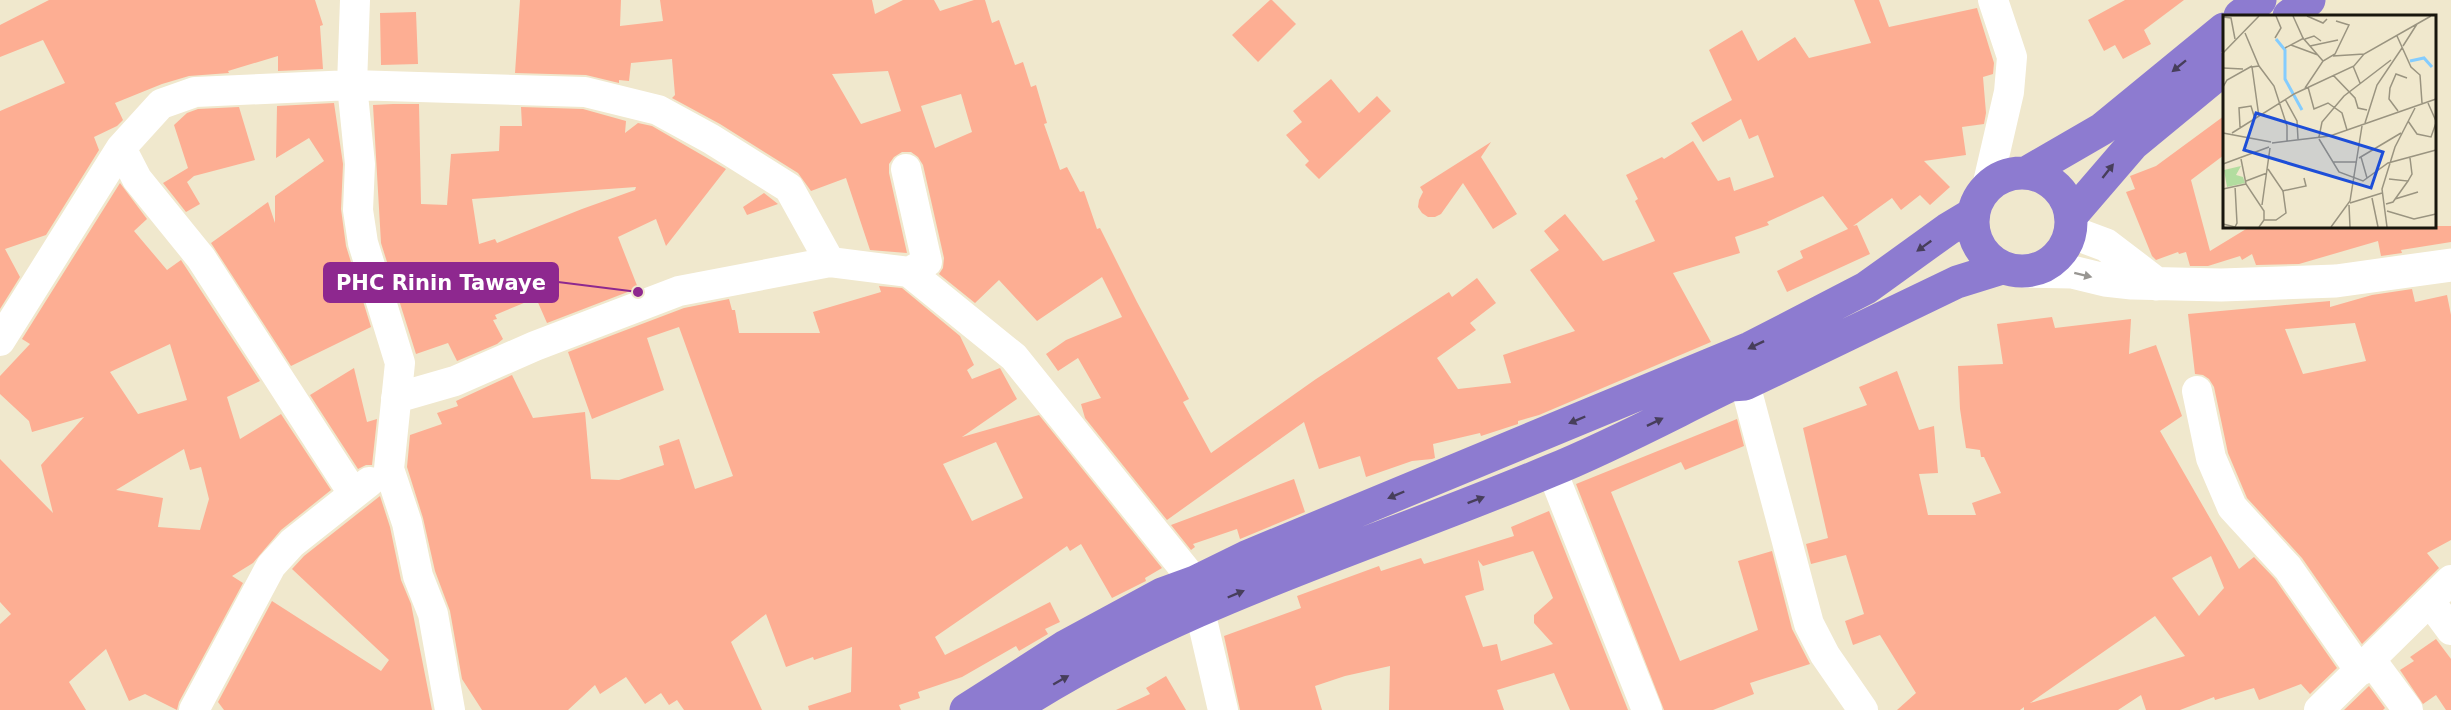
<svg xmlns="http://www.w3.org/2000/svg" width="2451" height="710" font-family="'DejaVu Sans',sans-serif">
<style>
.building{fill:#fdae93;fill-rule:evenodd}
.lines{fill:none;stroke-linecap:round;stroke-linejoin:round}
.street{stroke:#fff;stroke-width:30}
.secondary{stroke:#fff;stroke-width:33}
.highway{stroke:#8d7bd0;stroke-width:33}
.oneway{fill:#473e5b}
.oneway2{fill:#989692}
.inset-river{fill:none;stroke:#84ccfe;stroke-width:3}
.inset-road{fill:none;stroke:#9a9480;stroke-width:1.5}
.view{fill:#1d4ed8;fill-opacity:0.15;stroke:#1d4ed8;stroke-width:3}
.inset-edge{fill:none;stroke:#19160d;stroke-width:3}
.leader{fill:none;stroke:#8e288f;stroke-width:2}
.callout-dot{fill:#8e288f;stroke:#f0e8cd;stroke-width:2}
.callout{fill:#8e288f;stroke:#8e288f;stroke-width:2}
.callout-label{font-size:21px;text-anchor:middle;font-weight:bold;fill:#fff}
</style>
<rect width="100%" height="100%" fill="#f0e8cd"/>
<!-- building -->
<path class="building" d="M49,0H315L323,25L320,26L323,69L278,71V56L228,71L229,73L189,76L162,84L115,103L123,120L117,126L94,137L99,150L46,235L5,249L20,277L0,309V111L65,83L43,40L0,57V25Z
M520,0H621L620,26L663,21L660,0H872L875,14L903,0H934L940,11L974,0H985L992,23L999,20L1015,65L1023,62L1031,87L1036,85L1047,123L1044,124L1060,170L1067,167L1080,192L1084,191L1097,229L1100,228L1137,302L1180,382L1189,399L1183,402L1211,453L1316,379L1449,292L1452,297L1477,278L1496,303L1470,323L1476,330L1437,358L1458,389L1511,383L1503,355L1575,331L1530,270L1559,250L1544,231L1565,214L1603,261L1655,241L1635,201L1638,199L1626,175L1662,157L1664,159L1693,141L1718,181L1730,177L1734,191L1774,177L1758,135L1749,139L1741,119L1703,142L1691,123L1732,100L1709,50L1742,30L1758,61L1795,37L1809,58L1871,43L1854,0H1879L1889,27L1977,8L1994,63L1993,74L1983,77L1986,113L1984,124L1962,127L1966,155L1924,161L1950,187L1930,205L1920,195L1901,210L1892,198L1853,226L1857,225L1870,254L1787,292L1777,271L1803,258L1800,251L1848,229L1823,196L1767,222L1769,225L1735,237L1740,253L1673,273L1711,342L1539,415L1518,421V424L1481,436L1480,433L1433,444L1435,458L1432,459L1412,461L1366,477L1360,456L1319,469L1304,422L1167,520L1085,418L1081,404L1101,398L1078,358L1058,371L1046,354L1066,340L1122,317L1102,277L1037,321L999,280L975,303L939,274L943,268L944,258L923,165L918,157L911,152H902L894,157L889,164V173L907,253L870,250L846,178L811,191L798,173L720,124L672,98L675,95L672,59L631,63L629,81L619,80V83L586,75L515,73ZM888,71L901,111L861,124L832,74ZM961,94L972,132L935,148L921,106Z
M1270,0H1272L1296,24L1258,62L1232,35Z
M2125,0H2184L2144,30L2151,44L2123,59L2115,45L2104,51L2088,20Z
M416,12L418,64L381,65L380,13Z
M1331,79L1359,113L1377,96L1391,111L1319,179L1305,165L1309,161L1286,135L1302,122L1293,111Z
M334,103L343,164L341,209L346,246L371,327L291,366L211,243L268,202L275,223V196L324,161L309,138L276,158L277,106Z
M393,104H419L421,204L447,205L451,154L499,151L500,126H522L521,107L583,109L626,121L625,133L638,123L652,126L726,169L666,246L656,219L618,237L638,288L547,323L536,298L495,315L497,319L493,320L503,339L497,344L457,361L448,343L416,354L381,243L373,105ZM636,187L635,190L582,209L497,243L495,239L479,244L472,199Z
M239,107L255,160L194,176L187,182L200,204L186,212L163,183L188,168L174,125L187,113L198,109Z
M2224,116V155L2191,180L2210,251L2251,226H2451V242L2401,250L2402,253L2381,256L2378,241L2299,264L2256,265L2252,254L2242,260L2240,256L2208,266H2190L2186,252L2179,254L2178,252L2156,260L2152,256L2126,192L2135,189L2130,176L2156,166Z
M1491,142L1481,157L1517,214L1493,229L1463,183L1441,214L1435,217H1428L1422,213L1418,207L1419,200L1423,192L1420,187Z
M120,183L147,219L134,231L167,270L181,260L260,381L227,397L240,439L281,414L331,490L281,530L253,563L232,576L243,583L179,702L177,710L145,694L129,701L106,649L69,682L86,710H0V624L11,614L0,602V459L53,513L41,465L84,417L32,432L29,421L0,394V376L30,344L22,339ZM170,344L187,400L138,414L110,372ZM184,449L190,470L201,467L209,499L200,530L158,527L163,498L116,490Z
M764,193L778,204L747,215L743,207Z
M879,286L902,288L960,336L974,365L967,370L972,379L1000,368L1017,399L962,437L1039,415L1162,568L1145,578L1146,581L1112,598L1081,544L1070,551L1067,546L935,637L945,655L1050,602L1060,622L1045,629L1048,634L1019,651L1016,646L962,677L918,692L920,698L899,705L901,710H809L808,706L851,692L852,647L814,660L813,657L786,667L766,614L731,642L762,710H684L677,700L669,705L661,693L645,704L626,677L600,694L595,685L568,710H482L462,679L450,611L435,571L423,518L407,467L410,435L442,424L437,413L458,406L456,401L512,375L533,418L585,412L591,479L619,480L664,465L659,446L679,439L695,489L733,476L679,327L647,338L664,390L592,419L568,352L684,308L729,299L732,310H735L739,333H820L813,312L881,292ZM996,442L1023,498L972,521L943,464Z
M2412,289L2415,302L2447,295L2451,315V540L2427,553L2439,568L2362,644L2302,558L2247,498L2228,453L2214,387L2209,379L2203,375L2195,374L2188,314L2330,301V307L2372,295ZM2355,323L2366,361L2303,374L2285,329Z
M2052,317L2055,328L2131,319L2129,354L2156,345L2182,416L2160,431L2239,569L2254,557L2275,579L2337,668L2310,694L2301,684L2259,700L2254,688L2215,700L2214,697L2180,710H2146L2141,695L2118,710H2024V707L2020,710H1897L1916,693L1880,635L1853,645L1845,621L1864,614L1846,555L1811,564L1806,544L1828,538L1803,428L1867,405L1859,387L1897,371L1919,430L1934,426L1938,473L1919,474L1928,515H1976L1972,503L2001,493L1984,457H1981L1980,450L1966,448L1960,409L1958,366L2003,364L1997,324ZM2211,556L2224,588L2199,616L2172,578ZM2155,616L2185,656L2030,703Z
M354,368L367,422L377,419L372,465H366L358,469L310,395Z
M1737,419L1744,446L1685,470L1681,462L1611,492L1680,661L1758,630L1738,561L1772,551L1792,629L1810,664L1750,683L1754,694L1713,710H1664L1576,484Z
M1294,479L1305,512L1240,539L1237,529L1193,544L1195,547L1191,550L1171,525Z
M380,496L390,527L401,580L411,604L432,710H224L218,702L272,601L381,671L389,660L292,569L304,556Z
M1549,511L1628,710H1570L1554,673L1497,690L1504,710H1389L1390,666L1345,676L1315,686L1322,710H1240L1224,636L1301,608L1297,596L1379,566L1381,571L1421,558L1424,564L1514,536L1511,527ZM1533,551L1553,598L1534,615V623L1553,644L1501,661L1497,644L1483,647L1465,596L1484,590L1478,560L1483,566Z
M2436,639L2451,659V710H2446L2436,695L2423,704L2400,670L2414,661L2410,657Z
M1166,676L1186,710H1116L1150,694L1146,688Z
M2369,686L2385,708L2383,710H2344Z"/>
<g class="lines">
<!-- street -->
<path class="street" d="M355,0L352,85L360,164L358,210L363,243L400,363L389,469L407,523L418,576L433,614L450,710
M121,148L137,179L201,258L353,493
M906,169L927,262L909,272
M1987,187L2009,92L2012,57L1993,0
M0,341L121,148L161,104L195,92L352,85L585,92L658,110L711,139L789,188L830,262L909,272L1014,357L1195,582
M1745,384L1809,624L1825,655L1863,710
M2197,391L2211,458L2232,507L2288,568L2360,671
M396,398L455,381L535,346L679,291L830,262
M1552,471L1647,710
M2431,603L2451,630
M1200,611L1223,710
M2371,660L2408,710
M194,710L271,566L292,543L369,482
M2319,710L2451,580"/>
<!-- secondary -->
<path class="secondary" d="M2071,232L2106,245L2157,284
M2025,271L2072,272L2105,280L2132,283L2221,285L2336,281L2451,265"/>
<!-- highway -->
<path class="highway" d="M2240,16L2260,0
M2289,16L2309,0
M1973 222a49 49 0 1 1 98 0a49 49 0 1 1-98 0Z
M2026,173L2102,129L2224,29
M2071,216L2133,144L2224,69
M966,710L1066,646L1162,594L1195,582L1246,557L1750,348L1866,288L1948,229L1973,214
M1011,710C1177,602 1369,547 1550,471C1612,446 1671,414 1731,385L1745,384L1957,282L2002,268"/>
</g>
<!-- one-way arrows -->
<defs><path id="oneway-solid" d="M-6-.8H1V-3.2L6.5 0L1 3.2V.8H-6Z" transform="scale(1.5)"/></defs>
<g class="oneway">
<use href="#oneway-solid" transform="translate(2179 66) rotate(141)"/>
<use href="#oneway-solid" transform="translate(2108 171) rotate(-52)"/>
<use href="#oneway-solid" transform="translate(1924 246) rotate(144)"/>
<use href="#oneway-solid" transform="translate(1756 345) rotate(154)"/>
<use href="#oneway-solid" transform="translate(1577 420) rotate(157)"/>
<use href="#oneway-solid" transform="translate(1655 422) rotate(-26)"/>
<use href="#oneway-solid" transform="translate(1396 495) rotate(157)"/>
<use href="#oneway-solid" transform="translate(1476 500) rotate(-21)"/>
<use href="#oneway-solid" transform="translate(1236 594) rotate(-23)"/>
<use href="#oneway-solid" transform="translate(1061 680) rotate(-30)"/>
</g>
<use class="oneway2" href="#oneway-solid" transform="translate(2083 275) rotate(14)"/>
<!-- overview -->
<g transform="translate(2223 15)">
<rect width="213" height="213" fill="#f0e8cd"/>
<path d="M18,151L13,160L20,162L22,168L4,172L1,155Z" fill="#b2dd9f"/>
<path class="inset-river" d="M53,24L62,35V64L79,95M187,46L201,43L209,52"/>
<path class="inset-road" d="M70,1L80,23L100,46M84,1L100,8L104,4M0,2L8,3L12,24M22,18L36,51L51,71L64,111V126M174,21L188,52L197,60L199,88M52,23L58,13L53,1M82,24L91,21L98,26M68,30L95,40M87,31L115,25M180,31L194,9M62,33L81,23M0,38L36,1M110,41L141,39M36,51L29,52L36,102M130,51L137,68M0,53L20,54M110,60L132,83L135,93L144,95M0,72L4,65L29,51M85,72L91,94L105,88L119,98L124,115M82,73L100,46L112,39L126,10L113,6M62,84L74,106L75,124M205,88L213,106M175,96L166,84L167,73L173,59L184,63M185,106L194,119L208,122L213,108M142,108L154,70L179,33M17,112L16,93L28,91L32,104M0,118L48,127M9,118L71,79L131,51L141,39L208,1M96,122L99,107L121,81L168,45M96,124L116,157L140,166L165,148L213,135M49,128L107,121L213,84M138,142L144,163M136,143L178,118M18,144L23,169L41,196V205L36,212M110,147H134M0,149L46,132M23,166L44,158M185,166L189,159L187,143M0,174L23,169M59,176L83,171L81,163M149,183L155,212M172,184L195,177M127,188L159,178M163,189L170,187L185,166L166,164M39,190L47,133M126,190L127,212M164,196L191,204L213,199M41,205H53L63,198L60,176L45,154M0,209L12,212L14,208L12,171M108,212L127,186L139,111M164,212L159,174L172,132L192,93"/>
<path class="view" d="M33,98L160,137L148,173L21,135Z"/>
<rect width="213" height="213" class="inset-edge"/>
</g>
<!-- callouts -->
<path class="leader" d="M638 292L558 282"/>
<circle class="callout-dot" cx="638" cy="292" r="6"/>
<rect class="callout" x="324" y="263" width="234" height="39" rx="6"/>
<g class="callout-label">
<text x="441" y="290">PHC Rinin Tawaye</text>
</g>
</svg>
